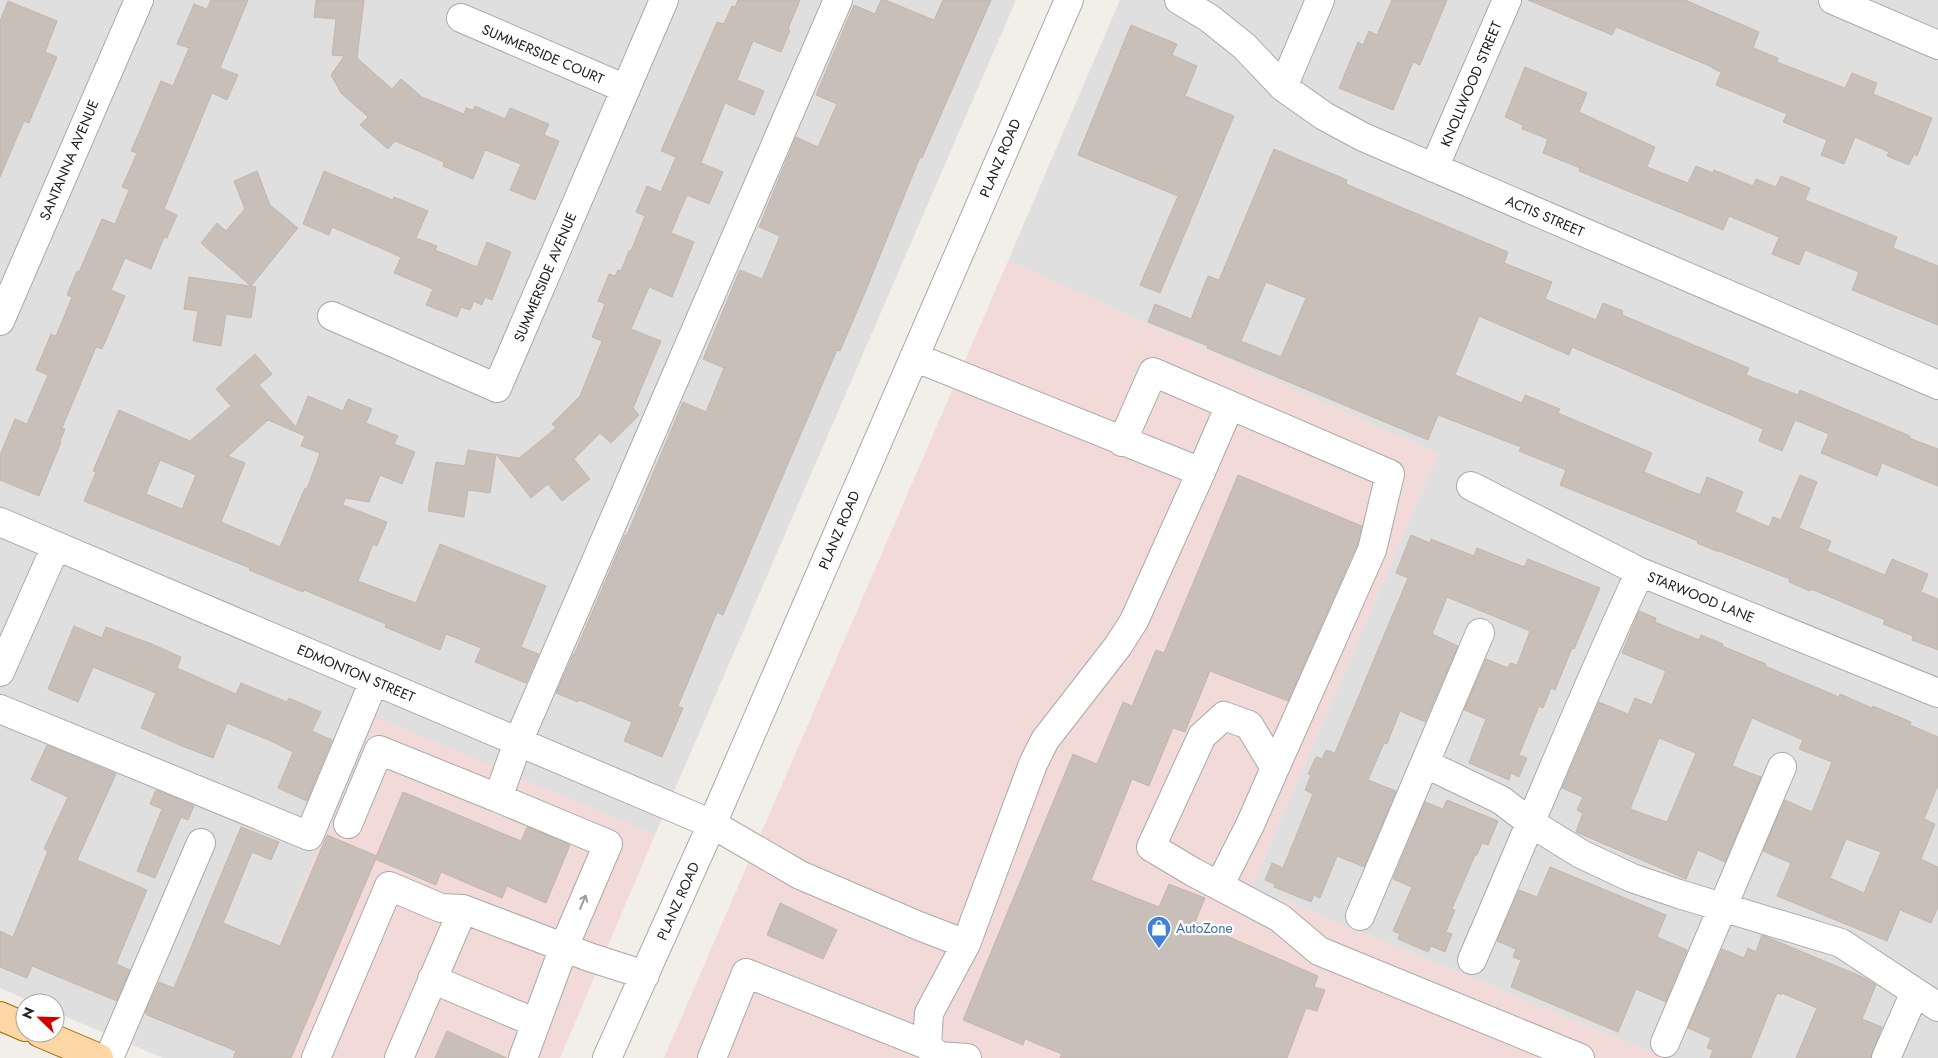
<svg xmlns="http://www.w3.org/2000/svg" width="1938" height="1058" font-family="Jost,sans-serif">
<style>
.residential{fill:#e0dfdf}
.commercial{fill:#f2dad9}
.building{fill:#c7bfb8;stroke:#c4b6ab;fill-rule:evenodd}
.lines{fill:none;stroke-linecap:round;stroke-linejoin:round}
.minor-casing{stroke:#a9a9a9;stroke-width:30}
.major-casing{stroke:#a06b00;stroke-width:30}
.minor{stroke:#fff;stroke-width:28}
.major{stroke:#fcd6a4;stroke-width:28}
.oneway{stroke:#9c9c9c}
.labels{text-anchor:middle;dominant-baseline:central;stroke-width:4.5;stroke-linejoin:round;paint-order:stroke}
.street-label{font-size:14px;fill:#222;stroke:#fff}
.shop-label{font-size:14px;fill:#366cbe;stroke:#fff;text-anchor:start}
</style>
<rect width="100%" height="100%" fill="#f2efe9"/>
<!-- residential -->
<path class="residential" d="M0,0H1016L655,835L372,716L232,1058H163L55,1012V1003H35L0,988Z
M1120,0H1938V1058H1665L1252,887L1438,454L1008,261Z"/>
<!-- commercial -->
<path class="commercial" d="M1008,261L1438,454L1252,887L1665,1058H664Z
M372,715L655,835L560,1058H232Z"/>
<!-- building -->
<path class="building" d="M211,0H248L220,68L238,75L227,100L212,93L164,209L177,215L167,238L164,237L151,269L125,258L111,290L125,296L102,349L96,347L62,428L65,429L60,441L61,442L39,496L0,480V455L15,419L27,424L48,375L36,370L51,334L56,336L72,297L67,295L77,271L79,272L102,219L115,224L129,190L122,187L137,153L131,151L142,126L161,81L173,86L189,48L177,44L194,4L207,9Z
M316,0H364L357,58L392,89L401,79L422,97L464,114L466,108L473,110L475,106L505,119L510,108L549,124L544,135L559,141L535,200L510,190L521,164L485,150L473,179L443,166L444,162L395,141L388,149L360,125L368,117L341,93L331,75L344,56L332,55L336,19L314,17Z
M738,0H800L788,29L790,30L781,52L753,41L737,80L764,91L754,115L725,103L701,163L723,172L709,204L687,195L671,233L694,242L672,297L649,287L631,329L661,341L633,408L639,415L611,443L600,433L574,459L590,479L562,501L548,484L531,498L496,454L490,493L468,490L464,517L428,511L436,462L465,466L468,450L519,458L556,428L552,424L580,396L602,341L592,337L605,304L598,301L609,274L615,276L618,270L621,271L629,251H631L645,216L636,212L647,186L661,192L676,157L661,151L717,22L724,24L732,6L735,7Z
M881,0H885L934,20L943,0H991L922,158L920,157L866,290L840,351L837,350L723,615L717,612L678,706L683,708L662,757L624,741L632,722L579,700L578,702L556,693L573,655H574L625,535H627L683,402L706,412L724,368L703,359L740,270L762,279L780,236L759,227L796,137L818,147L837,104L816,95L854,5L875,14Z
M1392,0H1447L1420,65L1413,62L1393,110L1339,88L1358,42L1363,45L1369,31L1377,35Z
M1528,0H1685L1759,32L1753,48L1778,58L1777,62L1845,88L1852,73L1877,83L1873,94L1932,118L1917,156L1914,154L1909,165L1887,156L1889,152L1855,137L1844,164L1821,155L1827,140L1783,122L1787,114L1716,85L1721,72L1712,68V67L1616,27L1612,35Z
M8,1L57,21L45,52L57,57L29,123L24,121L0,177V21Z
M1131,25L1177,44L1172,55L1197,66L1185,96L1234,116L1160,293L1140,285L1178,196L1078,155Z
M1525,67L1587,93L1579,112L1655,147L1647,167L1688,183L1696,166L1713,173L1714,170L1753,186L1756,179L1776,187L1781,176L1810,188L1805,200L1897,237L1893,248L1938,266V325L1852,290L1859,272L1805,250L1799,265L1772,254L1779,237L1729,216L1723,230L1579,171L1580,168L1543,153L1548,139L1522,129L1523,125L1505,117Z
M1274,149L1347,180L1346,184L1508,252L1504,263L1552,282L1545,299L1596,320L1603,303L1623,311L1622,315L1749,368L1746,375L1798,395L1800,390L1910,436L1909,438L1938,449V486L1882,463L1877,476L1821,453L1829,434L1795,420L1782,451L1759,441L1763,429L1572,347L1569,355L1479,316L1455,375L1522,403L1525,395L1560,409L1558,413L1652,453L1644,472L1700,495L1707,477L1743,492L1735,512L1769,527L1773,517L1781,520L1800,475L1817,482L1799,528L1831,541L1827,551L1885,575L1892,559L1928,574L1921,592L1938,599V650L1912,640L1913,636L1883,624L1885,620L1811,589L1810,591L1789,582L1790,579L1719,551V552L1697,543L1698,541L1560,485L1566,470L1519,451L1521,447L1438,415L1428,440L1207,348L1208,346L1148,322L1155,304L1191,319L1208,276L1219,280ZM1266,282L1306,298L1281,357L1241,341Z
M257,171L270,205L298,228L251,286L201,243L217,223L226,231L245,209L234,181Z
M324,171L393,200L394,197L428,211L416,238L437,246L435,250L477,267L487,242L511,252L492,300L485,297L482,305L474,301L470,310L461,307L457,317L426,305L433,289L394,273L401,257L332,227L329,235L303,224Z
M189,277L256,287L251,318L226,314L221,346L193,341L198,311L184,309Z
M255,354L272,374L259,385L296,427L308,396L343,411L348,399L372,409L366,423L398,436L394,444L415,452L402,484L380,475L369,502L345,498L343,505L387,522L377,546L373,544L358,581L416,603L440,544L546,586L521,647L539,654L526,683L475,662L481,648L446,634L440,650L385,627L386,624L304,590L303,592L249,570L250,568L84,501L96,472L93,471L119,410L190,441L231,406L216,389ZM268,420L305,436L301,446L320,453L307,489L305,488L280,547L221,522L245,463L228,456ZM160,460L196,475L182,509L146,494Z
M1238,475L1362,526L1357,545L1288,701L1210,671L1185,732L1173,728L1149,786L1132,779L1091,880L1159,907L1169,884L1205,898L1195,922L1318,976L1314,987L1325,990L1317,1011L1306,1008L1287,1058H1060L1062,1054L1025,1039L1023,1045L963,1020L1073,754L1097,764L1123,702L1132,706L1156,650L1164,653Z
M1411,535L1430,543L1431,539L1474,556L1477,548L1524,567L1528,559L1600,588L1574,649L1572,648L1555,690L1551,688L1543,708L1539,706L1519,755L1527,758L1519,777L1511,773L1509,780L1469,763L1486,719L1464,710L1486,659L1508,668L1510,663L1517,665L1530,631L1447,597L1432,634L1458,646L1425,722L1400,711L1387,744L1384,743L1368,780L1396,791L1364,867L1337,856L1320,898L1314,895L1311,902L1274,887L1275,884L1265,880L1272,863L1283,868L1313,794L1305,790L1311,775L1308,774L1316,757L1322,759L1326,750L1335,753L1408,578L1396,573Z
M1639,611L1656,618L1655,622L1699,640L1701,635L1723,644L1722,646L1766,664L1765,666L1839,697L1840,694L1872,708L1873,706L1911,722L1910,725L1938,737V785L1924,819L1935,824L1921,859L1938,867V907L1931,923L1900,910L1887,941L1777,896L1791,863L1763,851L1785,800L1812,812L1832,762L1799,749L1803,740L1752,718L1732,766L1761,777L1725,862L1698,850L1686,879L1576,832L1583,813L1577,810L1583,797L1562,788L1599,702L1628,714L1635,698L1652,705L1666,671L1622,653ZM1659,738L1696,753L1667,822L1630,809ZM1846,839L1881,852L1864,893L1830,878Z
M74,626L102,638L106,627L152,644L181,657L177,668L236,694L241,683L287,702L289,698L321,712L312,731L332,740L307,801L278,788L293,752L271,741L227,723L213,758L182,746L141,728L156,693L93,667L78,702L48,689Z
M47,745L116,774L77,860L147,890L116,964L130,970L117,1001L32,966L27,978L0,967V931L13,937L48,851L44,849L68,797L31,780Z
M156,790L194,806L188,820L181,817L155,878L137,871L162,809L150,804Z
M403,792L521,841L527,827L570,845L546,903L507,886L502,898L441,872L436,885L375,859Z
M1447,800L1498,821L1488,845L1482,843L1477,855H1475L1452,909L1455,910L1446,932L1452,934L1445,952L1431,946L1428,952L1398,939L1400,934L1393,931L1412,887L1393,879L1425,802L1443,809Z
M241,827L279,842L271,860L252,852L223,923L280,946L327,835L377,856L291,1058H233L236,1051L147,1015L145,1013L159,982L174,988Z
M1550,867L1666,915L1657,937L1687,950L1666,1002L1636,989L1618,1032L1511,987L1521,960L1513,957L1516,949L1497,941L1519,890L1537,897Z
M780,903L837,930L823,959L767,935Z
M1762,935L1865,978L1876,985L1862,1019L1882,1027L1871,1058H1796L1817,1008L1782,993L1781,995L1777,993L1751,1058H1710L1713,1050L1707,1048L1711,1038L1688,1028L1722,949L1744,958L1748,948L1756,952Z
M447,1031L507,1058H435Z"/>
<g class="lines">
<defs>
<path id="minor" d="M1179,0L1209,18L1244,46L1283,87L1324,116L1363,137L1938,385
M1833,0L1938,45
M461,18L626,89
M1283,87L1320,0
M1434,168L1507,0
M332,316L497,388L664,0
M0,321L139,0
M914,357L1201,472L1134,621L1118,646L1045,740L1033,764L966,944L929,1013L927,1045L938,1056L967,1058
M1122,442L1153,372L1390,474L1372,550L1275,768
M1201,472L1230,405
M1471,486L1640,572L1938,693
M0,522L712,824L800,875L919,926L966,944
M0,672L56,546
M0,709L309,836L374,681
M1426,764L1501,800L1531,823L1581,854L1632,878L1679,894L1841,943L1938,1007
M348,824L379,750L498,798
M1219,886L1250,825L1275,768L1249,725L1224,716L1202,736L1151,847L1193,872L1280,918L1319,951L1580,1058
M1360,916L1480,633
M1472,960C1528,831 1580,700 1640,572
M432,979L536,1023
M1665,1043L1782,767
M109,1058L201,843
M316,1058L389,886L441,908L463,909
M399,1058L463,909L589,957L645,975
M523,1058L564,947L608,844L498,798L518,742L838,0
M607,1058L712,824L1069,0
M712,1058L746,973L927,1045
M1886,1058L1915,992"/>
<path id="major" d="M0,1016L25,1027
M40,1033L99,1058"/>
</defs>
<!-- minor casing -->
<use href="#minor" class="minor-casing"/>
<!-- major casing -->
<use href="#major" class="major-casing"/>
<!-- minor -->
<use href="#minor" class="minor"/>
<!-- major -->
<use href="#major" class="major"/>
</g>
<!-- one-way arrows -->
<defs><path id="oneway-shaft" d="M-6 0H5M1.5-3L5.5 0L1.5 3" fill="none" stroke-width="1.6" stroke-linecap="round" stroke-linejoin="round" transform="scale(1.25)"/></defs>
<use class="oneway" href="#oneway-shaft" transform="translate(583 902) rotate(-67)"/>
<!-- icons -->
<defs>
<symbol id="shop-pin" viewBox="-11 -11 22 30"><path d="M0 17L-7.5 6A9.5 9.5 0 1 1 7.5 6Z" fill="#3f7fe0" stroke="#fff"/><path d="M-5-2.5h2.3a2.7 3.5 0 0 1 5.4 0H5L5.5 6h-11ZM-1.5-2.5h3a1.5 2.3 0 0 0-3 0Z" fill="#fff"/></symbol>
</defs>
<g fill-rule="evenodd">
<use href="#shop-pin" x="1145" y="914" width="28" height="38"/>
</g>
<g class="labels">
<!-- street labels -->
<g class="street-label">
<text transform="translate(543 54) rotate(23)">SUMMERSIDE COURT</text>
<text transform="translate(1471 84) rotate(-67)">KNOLLWOOD STREET</text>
<text transform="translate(1000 158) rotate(-67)">PLANZ ROAD</text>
<text transform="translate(69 160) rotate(-67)">SANTANNA AVENUE</text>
<text transform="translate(1545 216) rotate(23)">ACTIS STREET</text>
<text transform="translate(545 277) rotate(-67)">SUMMERSIDE AVENUE</text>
<text transform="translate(839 530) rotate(-67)">PLANZ ROAD</text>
<text transform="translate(1701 597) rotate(22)">STARWOOD LANE</text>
<text transform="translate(356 673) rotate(23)">EDMONTON STREET</text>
<text transform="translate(678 901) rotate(-66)">PLANZ ROAD</text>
</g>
<!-- shop labels -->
<g class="shop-label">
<text x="1176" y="928">AutoZone</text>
</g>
</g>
<!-- north arrow -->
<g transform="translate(40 1018) rotate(293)"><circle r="24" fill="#ffffff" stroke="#a7a7a7"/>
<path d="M0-4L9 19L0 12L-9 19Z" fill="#d40000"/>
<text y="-8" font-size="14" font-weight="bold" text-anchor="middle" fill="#222222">N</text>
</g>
</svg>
